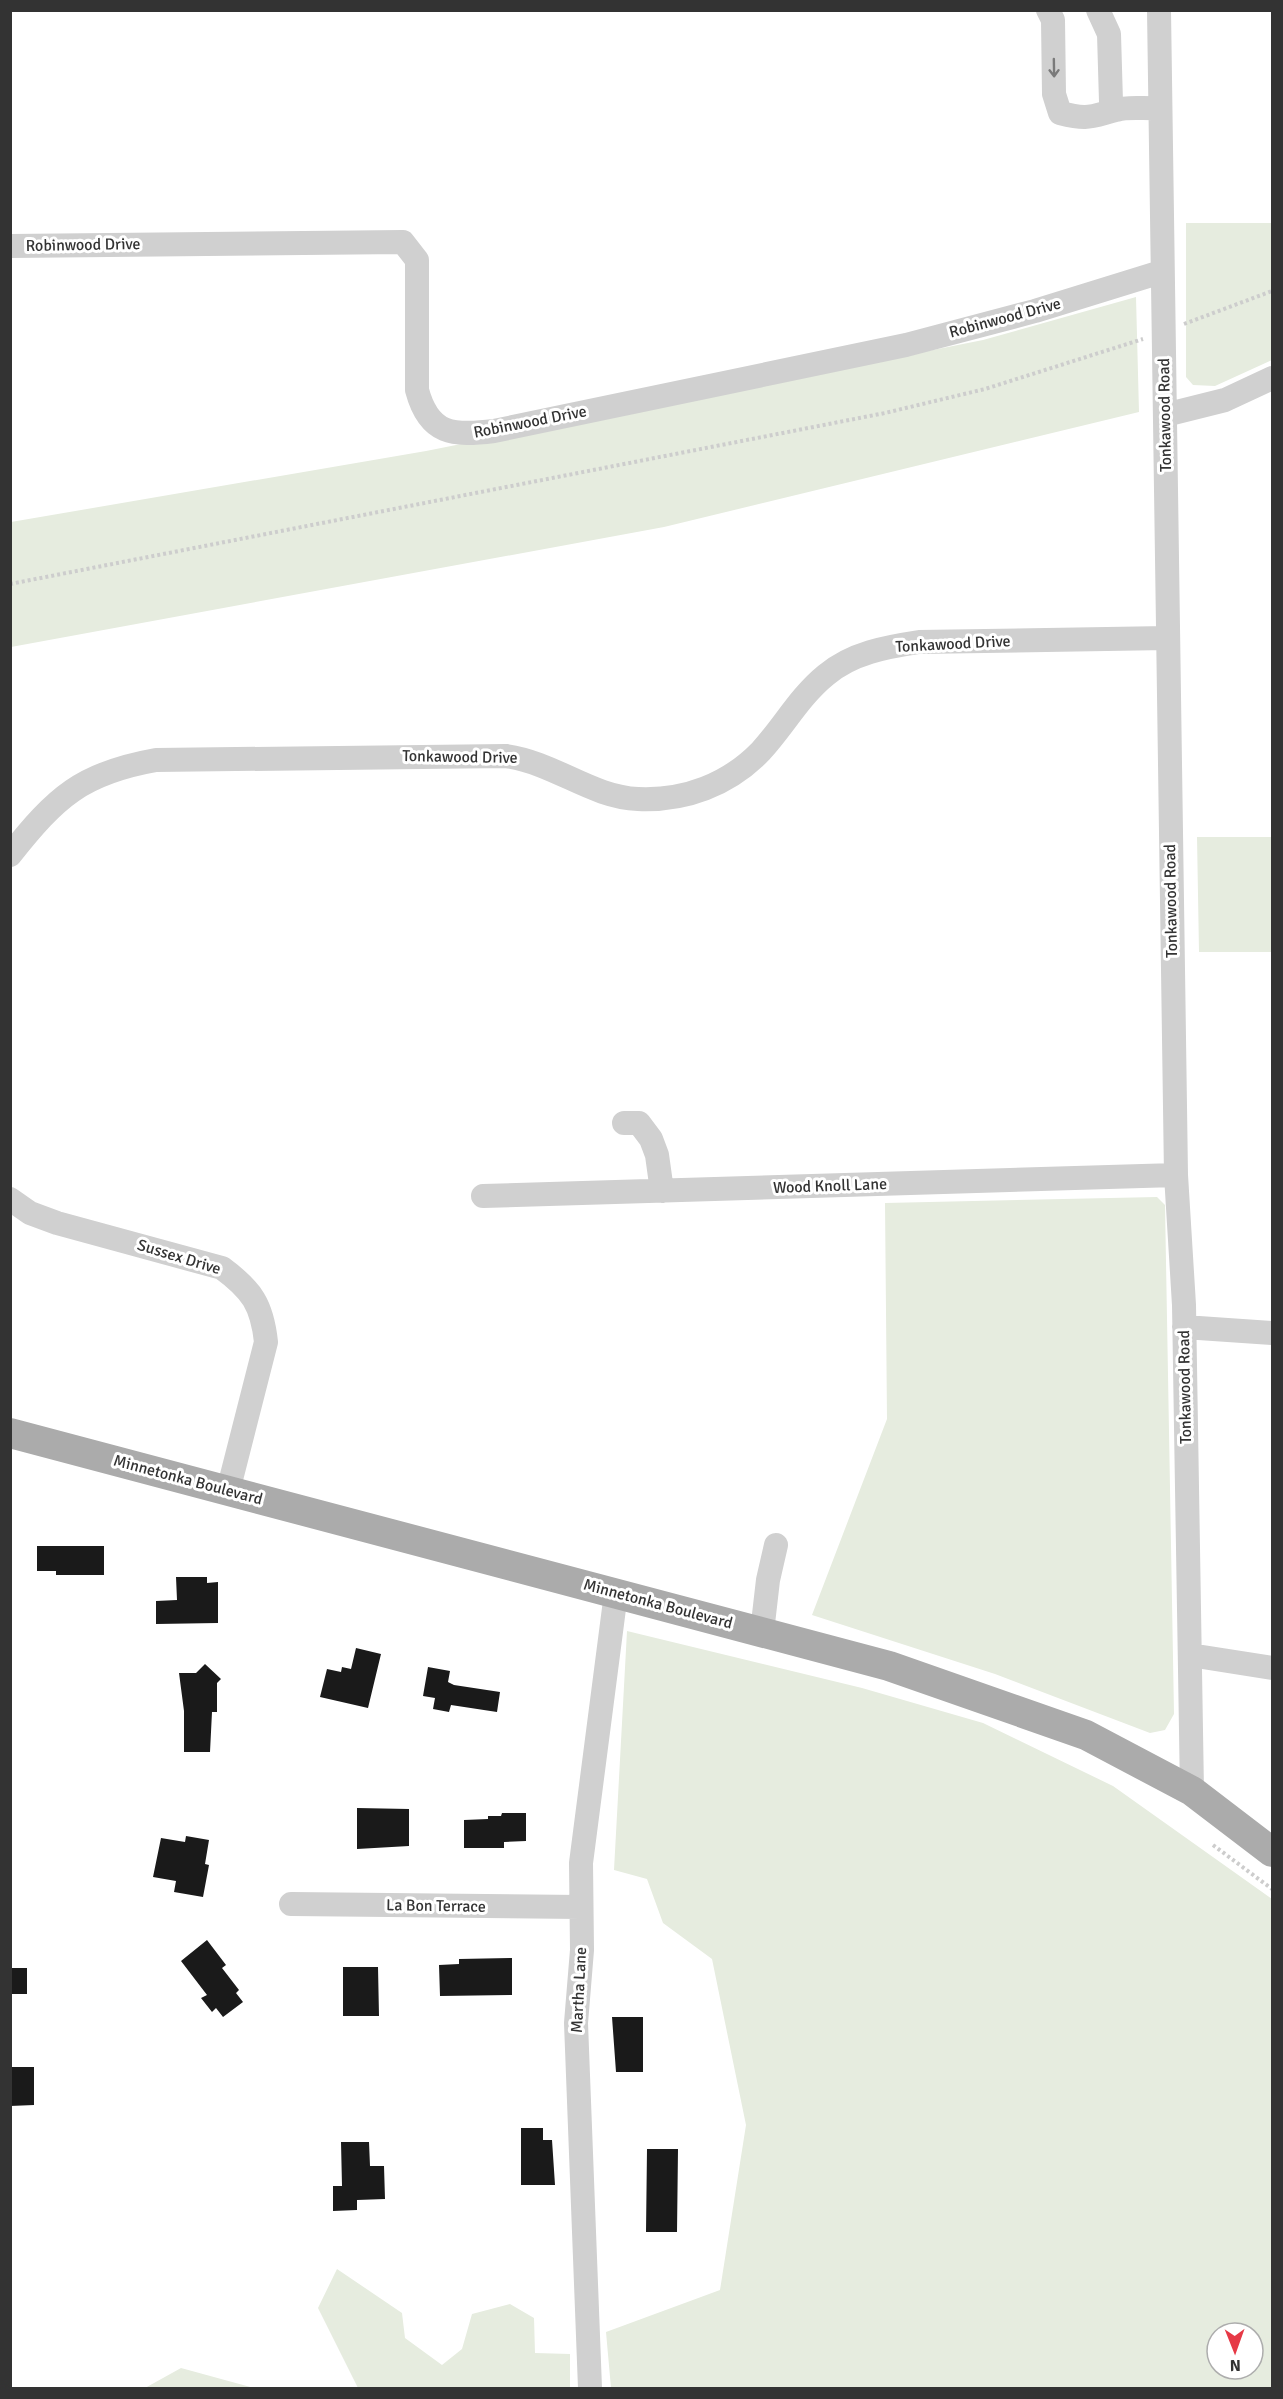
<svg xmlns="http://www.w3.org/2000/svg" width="1283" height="2399" font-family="Signika,sans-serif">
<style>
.green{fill:#e6ecdf;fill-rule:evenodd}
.building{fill:#1a1a1a}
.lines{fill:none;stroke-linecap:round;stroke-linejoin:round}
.path{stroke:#cdcdcd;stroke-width:4;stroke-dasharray:3 3;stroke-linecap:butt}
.minor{stroke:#d0d0d0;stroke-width:24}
.major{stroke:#ababab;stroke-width:30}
.oneway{stroke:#7a7a7a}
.labels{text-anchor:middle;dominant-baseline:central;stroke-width:6;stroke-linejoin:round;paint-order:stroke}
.street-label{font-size:16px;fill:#333;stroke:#fff}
</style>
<rect width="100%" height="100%" fill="#fff"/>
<!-- green -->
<path class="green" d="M1186,223H1272V360L1215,386L1193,385L1186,377Z
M1136,297L1139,412L664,527L11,647V522L426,451L983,340Z
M1197,837H1272V952H1199Z
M1157,1197L1165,1205L1174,1714L1165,1730L1150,1733L995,1674L812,1615L887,1419L885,1203Z
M627,1631L862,1688L983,1723L1113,1786L1272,1899V2388H611L606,2332L720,2290L746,2125L712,1959L663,1923L647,1879L614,1870ZM1217,2333H1253V2369H1217Z
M337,2269L402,2313L405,2338L442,2365L462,2349L472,2314L510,2304L534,2318L535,2353L570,2354V2388H358L318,2308Z
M181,2368L254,2388H145Z"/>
<!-- building -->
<path class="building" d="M37,1546H104V1575H56V1571H37Z
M176,1577H207V1583L218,1582V1623L156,1624V1601L177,1600Z
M356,1648L381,1654L368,1708L320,1697L327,1669L341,1672L342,1667L351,1669Z
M205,1664L221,1679L217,1683V1712H212L210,1752H184V1711L179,1673H196Z
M428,1667L450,1671L448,1682L454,1685L500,1692L497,1712L451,1705L449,1712L433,1709L435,1698L423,1696Z
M357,1808L409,1809V1846L357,1849Z
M502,1813H526V1841L504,1842V1848H464V1820L488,1819V1816H501Z
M186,1836L209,1840L205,1864L209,1865L203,1897L174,1892L176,1881L153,1877L161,1838L185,1842Z
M207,1940L226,1965L222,1968L239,1990L236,1993L243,2002L223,2017L216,2008L212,2012L201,1998L207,1995L181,1961Z
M512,1958V1995L440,1996L439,1965L459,1964V1959Z
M343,1967H378L379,2016H343Z
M10,1968H27V1994H10Z
M612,2017H643V2072H616Z
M10,2067H34V2105L10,2106Z
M521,2128H543V2140H552L555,2185H521Z
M341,2142H369L370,2166H384L385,2199L357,2200V2210L333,2211V2186H342Z
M647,2149H678L677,2232H646Z"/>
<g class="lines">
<!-- path -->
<path class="path" d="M1184,324L1272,291
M10,584L885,413L985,389L1143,339
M1213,1845L1272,1889"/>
<!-- minor -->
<path class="minor" d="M1048,10L1053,20L1054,94L1060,113C1088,120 1089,117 1116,110C1128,106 1146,109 1159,108
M1098,10L1109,34L1111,102L1117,109
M1159,10L1176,1175L1184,1305L1192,1791
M10,246L403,242L417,260V390C429,435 453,436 494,431L906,345L1035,311L1161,272
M1165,415L1225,400L1272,378
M10,855C56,797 82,773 156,760L506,756C555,763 591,797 638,799C685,801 728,785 761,751C784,726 799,697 826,675C852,653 886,647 919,642L1167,638
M624,1123H639L651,1139L657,1155L662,1191
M483,1196L1176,1175
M10,1199L30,1213L57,1223L222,1268C252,1290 262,1305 266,1342L228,1491
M1184,1327L1272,1333
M762,1632L768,1580L776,1545
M1190,1655L1272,1668
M291,1904L581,1907
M590,2388L576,2023L582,1950L581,1863L616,1593"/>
<!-- major -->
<path class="major" d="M10,1433L889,1666L1086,1735L1192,1791L1272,1852"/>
</g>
<!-- one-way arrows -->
<defs><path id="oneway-shaft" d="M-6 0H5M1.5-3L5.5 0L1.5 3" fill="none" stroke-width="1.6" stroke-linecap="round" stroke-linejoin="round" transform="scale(1.5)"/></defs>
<use class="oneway" href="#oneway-shaft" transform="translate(1054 68) rotate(89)"/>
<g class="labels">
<!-- street labels -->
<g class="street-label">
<text transform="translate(83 245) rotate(-1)">Robinwood Drive</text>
<text transform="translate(1005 318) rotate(-15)">Robinwood Drive</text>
<text transform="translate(1165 415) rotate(-91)">Tonkawood Road</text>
<text transform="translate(530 422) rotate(-11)">Robinwood Drive</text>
<text transform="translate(953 644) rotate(-3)">Tonkawood Drive</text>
<text transform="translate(460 757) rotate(1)">Tonkawood Drive</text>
<text transform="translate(1171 901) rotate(-91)">Tonkawood Road</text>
<text transform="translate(830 1186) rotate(-2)">Wood Knoll Lane</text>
<text transform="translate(179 1257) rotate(17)">Sussex Drive</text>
<text transform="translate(1185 1387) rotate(-91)">Tonkawood Road</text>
<text transform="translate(188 1480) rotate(15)">Minnetonka Boulevard</text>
<text transform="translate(658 1604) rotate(15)">Minnetonka Boulevard</text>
<text transform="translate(436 1906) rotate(1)">La Bon Terrace</text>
<text transform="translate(579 1990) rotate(-87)">Martha Lane</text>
</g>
</g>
<!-- border -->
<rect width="1283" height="2399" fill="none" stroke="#333333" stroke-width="24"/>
<!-- north arrow -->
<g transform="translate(1235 2351) rotate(179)"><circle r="28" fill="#ffffff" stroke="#adadad" stroke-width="1.5"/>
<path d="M0-4.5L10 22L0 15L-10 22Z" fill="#e63946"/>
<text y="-9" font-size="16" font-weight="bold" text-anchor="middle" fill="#333333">N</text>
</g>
</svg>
